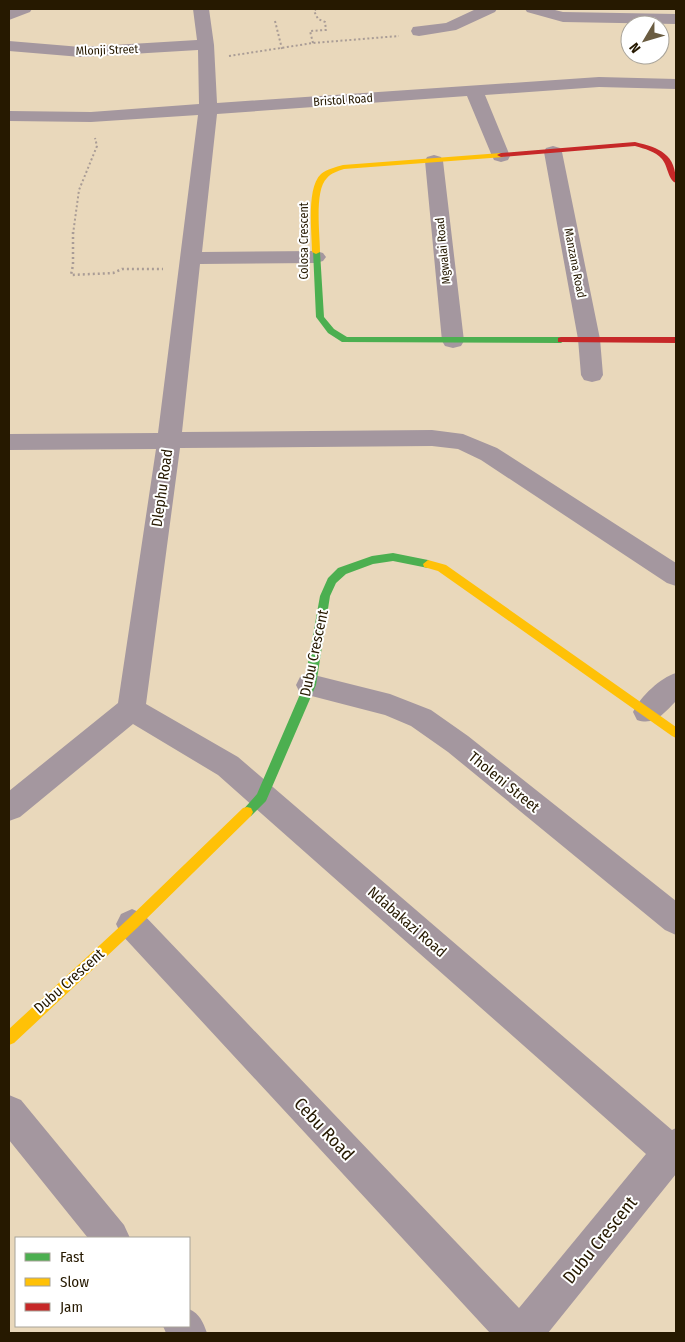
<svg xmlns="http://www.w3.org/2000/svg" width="685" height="1342" font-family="'Fira Sans Condensed',sans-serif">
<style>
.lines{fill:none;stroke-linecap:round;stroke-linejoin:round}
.path-far1{stroke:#a99c96;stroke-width:2;stroke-dasharray:2 2.5;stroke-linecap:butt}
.path{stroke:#a99c96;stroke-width:2.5;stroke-dasharray:2 3;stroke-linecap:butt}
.street{fill:#a4979f;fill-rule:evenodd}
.fast{fill:#4caf50;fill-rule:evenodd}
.slow{fill:#ffc107;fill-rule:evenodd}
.jam{fill:#c62828;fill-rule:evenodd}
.labels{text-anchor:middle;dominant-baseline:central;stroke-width:4;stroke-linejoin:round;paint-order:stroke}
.far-street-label{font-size:12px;fill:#261900;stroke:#fff}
.street-label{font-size:15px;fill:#261900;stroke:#fff}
.near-street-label{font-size:18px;fill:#261900;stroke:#fff}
</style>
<rect width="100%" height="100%" fill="#e9d8bb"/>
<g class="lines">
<!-- path-far1 -->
<path class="path-far1" d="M275,21L282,49
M313,43L310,31L326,30L325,22L318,19L314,11L316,9
M229,56L313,43L399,36
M73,234L79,190L97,146L95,138"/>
<!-- path -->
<path class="path" d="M73,232V265L71,275L113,273L122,269H163"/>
<!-- street -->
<path class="street" d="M9,9H32L30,12L9,20Z
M193,9H209L214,45L217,103L599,77L676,79V89L599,87L485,95L510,156L508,160L501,162L494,160L492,156L467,96L217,114L202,252L316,251L323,253L326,257L323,261L316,263L200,264L182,432L432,430L463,434L497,448L676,563V586L667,583L481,460L458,449L432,446L180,448L146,704L238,757L672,1130L676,1128V1174L548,1333H490L121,934L116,924L121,914L132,909L143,914L519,1308L646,1154L218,775L133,724L20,817L9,821V791L118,703L156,449L9,450V434L158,433L198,115L91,122L9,121V111L91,112L199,104L198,50L81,57L9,51V41L81,47L197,40Z
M476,9H497L495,12L456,30L419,36L413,35L411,31L413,27L446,23Z
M525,9H551L563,12L676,14V24L563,22L527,12Z
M553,146L560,148L562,152L600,339L603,375L600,380L592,382L584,380L581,375L578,339L544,152L546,148Z
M434,155L441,157L443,161L464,341L461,346L453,348L445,346L442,341L425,161L427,157Z
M676,673V701C664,713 655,726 637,720L633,712C641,696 660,678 676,673Z
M310,674L390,694L431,710L468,736L676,901V935L665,930L448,752L411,726L385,715L300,693L296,685L300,677Z
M9,1095L21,1100L124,1225L130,1238H88L9,1140Z
M189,1309C200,1314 203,1322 207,1333H166L163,1326H189Z"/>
<!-- fast -->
<path class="fast" d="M313,250H316L320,252L324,317L334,329L347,337H561L565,340L561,343L342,342L328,333L316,317Z
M393,553L428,560L433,564L428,568L393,561L373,564L346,574L336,583L330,596L316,685L266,801L251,816L247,817L243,816L241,812L257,794L304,685L320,596L328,578L338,568L372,556Z"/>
<!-- slow -->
<path class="slow" d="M501,153H504V157L344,169C338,171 331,173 327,178C314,190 320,235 320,252L316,254L312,252C312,233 306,188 321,174C327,169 336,167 343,165Z
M428,560L446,565L676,727V738L672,736L438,571L424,567L423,564Z
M247,807L251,808L253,812L251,816L137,928L14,1043L9,1045V1029L127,920L243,808Z"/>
<!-- jam -->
<path class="jam" d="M635,142C660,148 676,154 676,183C668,180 668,166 662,159C655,151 645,149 635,146L501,157L497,155L501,153Z
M561,337H676V343L558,342V338Z"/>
</g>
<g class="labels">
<!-- far-street labels -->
<g class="far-street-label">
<text transform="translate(107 50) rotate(-2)">Mlonji Street</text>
<text transform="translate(343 100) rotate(-4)">Bristol Road</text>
<text transform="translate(304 241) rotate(-90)">Colosa Crescent</text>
<text transform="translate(443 251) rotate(-96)">Mgwalai Road</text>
<text transform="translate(575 263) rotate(79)">Manzana Road</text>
</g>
<!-- street labels -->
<g class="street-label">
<text transform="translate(162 488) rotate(-82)">Dlephu Road</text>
<text transform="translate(314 653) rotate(-78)">Dubu Crescent</text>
<text transform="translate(504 782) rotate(39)">Tholeni Street</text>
<text transform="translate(407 922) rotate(41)">Ndabakazi Road</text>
<text transform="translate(69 981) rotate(-42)">Dubu Crescent</text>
</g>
<!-- near-street labels -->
<g class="near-street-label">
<text transform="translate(324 1129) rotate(47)">Cebu Road</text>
<text transform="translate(600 1240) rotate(-51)">Dubu Crescent</text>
</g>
</g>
<!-- border -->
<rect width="685" height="1342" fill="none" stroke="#261900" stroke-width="20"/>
<!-- legend -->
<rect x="15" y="1237" width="175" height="90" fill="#ffffff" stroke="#a8a399"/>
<rect x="25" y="1253" width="25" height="8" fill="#4caf50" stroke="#a8a399"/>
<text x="60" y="1262" font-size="15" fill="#261900">Fast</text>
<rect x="25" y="1278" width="25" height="8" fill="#ffc107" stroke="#a8a399"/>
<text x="60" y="1287" font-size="15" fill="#261900">Slow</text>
<rect x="25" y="1303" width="25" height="8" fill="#c62828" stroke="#a8a399"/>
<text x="60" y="1312" font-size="15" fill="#261900">Jam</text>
<!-- north arrow -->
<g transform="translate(645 40) rotate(232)"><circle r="24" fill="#ffffff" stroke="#a8a399"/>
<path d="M0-4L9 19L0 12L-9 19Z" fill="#6a5c41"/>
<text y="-8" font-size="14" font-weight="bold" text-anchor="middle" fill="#261900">N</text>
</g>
</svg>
